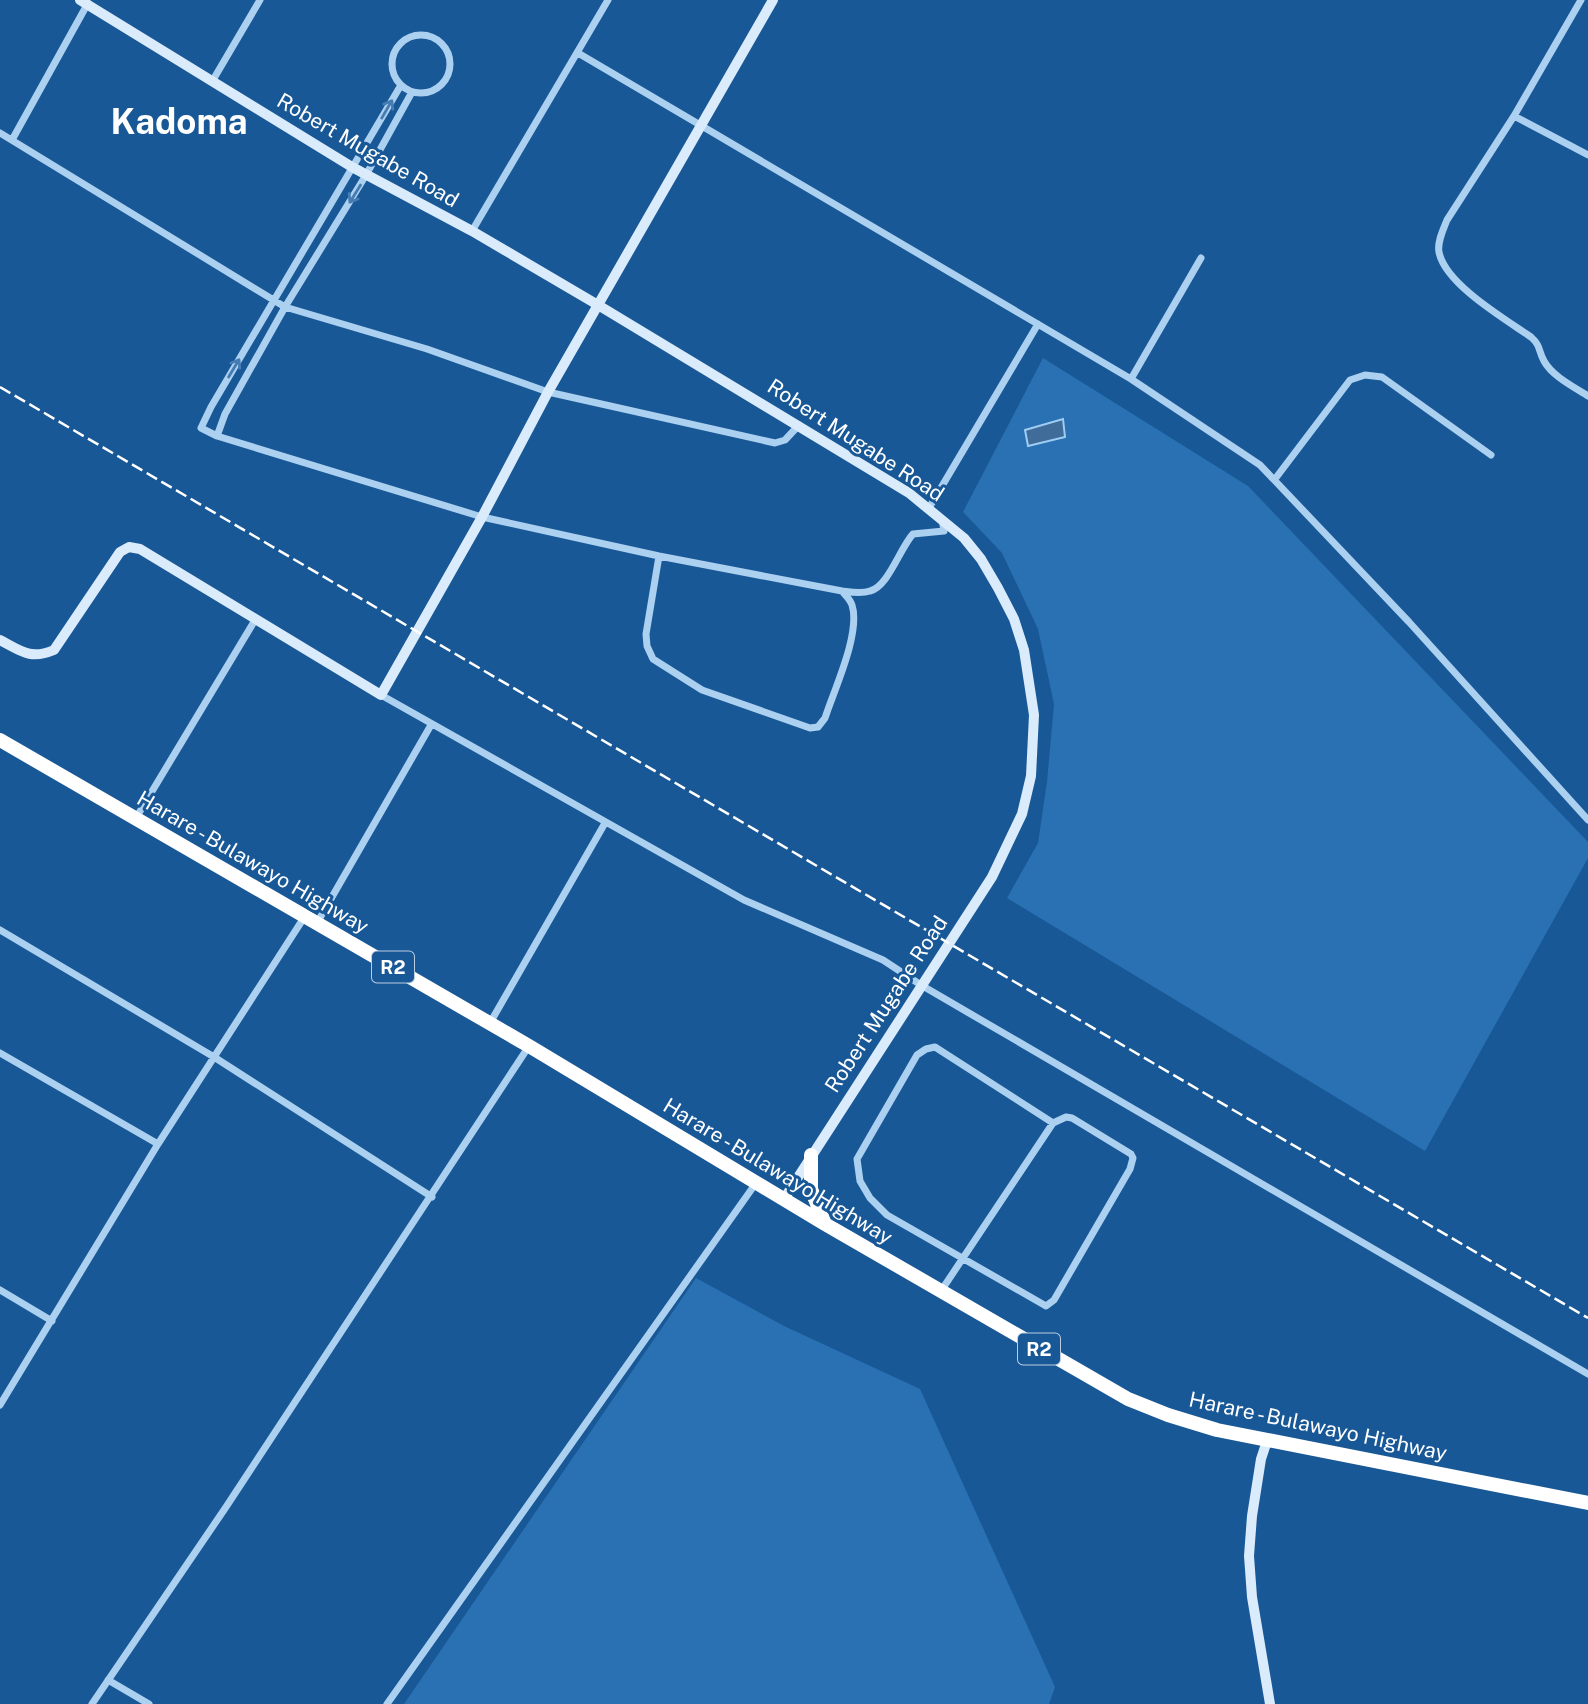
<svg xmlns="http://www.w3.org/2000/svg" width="1588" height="1704" font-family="'Public Sans',sans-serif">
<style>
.green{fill:#2971b3}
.water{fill:#3f6c99;stroke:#9fccf3;stroke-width:2}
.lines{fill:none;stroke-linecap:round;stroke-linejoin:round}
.street{stroke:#acd0f0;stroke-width:7}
.secondary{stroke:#daebfb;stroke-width:10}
.highway{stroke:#fff;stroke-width:14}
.rail{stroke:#fff;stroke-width:2.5;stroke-dasharray:12 5;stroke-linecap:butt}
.oneway{stroke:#457cb2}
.labels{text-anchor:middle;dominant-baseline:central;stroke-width:6;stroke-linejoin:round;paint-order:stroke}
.shield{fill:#195897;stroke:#bacde0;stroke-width:2}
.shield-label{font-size:19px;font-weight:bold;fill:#fff}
.street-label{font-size:21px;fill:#fff;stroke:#195897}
.town-label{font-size:35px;font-weight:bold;fill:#fff;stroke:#195897}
</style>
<rect width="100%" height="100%" fill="#195897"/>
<!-- green -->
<path class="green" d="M1043,358L1248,486L1588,842V858L1425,1151L1007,898L1038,843L1047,782L1054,704L1038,629L1002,553L963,512Z
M696,1278L784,1326L920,1389L1055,1687L1049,1704H404Z"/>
<!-- water -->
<path class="water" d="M1063,419L1065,437L1028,446L1025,430Z"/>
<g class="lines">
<!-- street -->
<path class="street" d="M1581,0L1514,116L1447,220C1443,230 1437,242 1439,252C1445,284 1505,319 1531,337C1541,346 1538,350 1544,361C1552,376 1574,387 1588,396
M392 64a29 29 0 1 1 58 0a29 29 0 1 1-58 0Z
M578,53L1131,379L1260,465L1409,622L1588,820
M213,80L260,0
M401,85L211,407L201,428L217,436L482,517L659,556L842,591C846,596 850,599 852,605C861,633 834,690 825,718L818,727L810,728L702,690L653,659L647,646L646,634L659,556
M1514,116L1588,155
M0,133L285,307L427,349L548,392L775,443L785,440L799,425
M12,140L88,3
M472,231L608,0
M1131,379L1201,258
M217,436L225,414L285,307L366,175L412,92
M1275,479L1350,380L1365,375L1382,377L1491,455
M929,508L1038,324
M842,591C851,592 861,594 870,591C888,587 900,548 913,534L944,531L942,519
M381,695L744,900L883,960L921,985L1588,1374
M136,818L255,620
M317,923L431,725
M0,930L214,1057L432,1197
M490,1023L605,823
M935,1047L1053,1123L1066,1117L1072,1118L1131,1154L1133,1158L1130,1169L1054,1300L1046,1306L887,1215L870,1198L860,1181L857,1159L917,1055L926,1049Z
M0,1053L158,1144
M0,1290L52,1321
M941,1291L1053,1123
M0,1405L158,1144L305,916
M108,1680L149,1704
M92,1704L226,1507L529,1046
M387,1704L756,1183"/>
<!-- secondary -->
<path class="secondary" d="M80,0L352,167L472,231L598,305L909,493L964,538L981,559L998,588L1014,619L1024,650L1034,715L1031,776L1022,814L992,877L784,1199
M0,640C21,651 30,660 54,650L120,552L129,547L140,549L381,695L482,517L548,392L773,0
M1267,1441L1261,1459L1252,1516L1249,1556L1252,1597L1270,1704"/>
<!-- highway -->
<path class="highway" d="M0,740L529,1046L825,1224L1128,1399L1168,1415L1217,1430L1588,1503
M811,1155V1189L825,1224"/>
<!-- rail -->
<path class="rail" d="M0,387L1588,1318"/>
</g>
<!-- one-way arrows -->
<defs><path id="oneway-shaft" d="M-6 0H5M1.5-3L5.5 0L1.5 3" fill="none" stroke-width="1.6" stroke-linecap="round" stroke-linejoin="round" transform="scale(1.75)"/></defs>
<g class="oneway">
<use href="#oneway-shaft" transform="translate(387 109) rotate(-60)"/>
<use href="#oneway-shaft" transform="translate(355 194) rotate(122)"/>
<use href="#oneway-shaft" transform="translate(234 368) rotate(-59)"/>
</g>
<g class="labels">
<!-- shield labels -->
<g class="shield">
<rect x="372" y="951.5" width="42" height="31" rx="5"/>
<rect x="1018" y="1333.5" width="42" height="31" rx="5"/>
</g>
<g class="shield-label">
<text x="393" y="967">R2</text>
<text x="1039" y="1349">R2</text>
</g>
<!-- street labels -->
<g class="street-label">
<text transform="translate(368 150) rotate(30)">Robert Mugabe Road</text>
<text transform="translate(856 440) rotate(33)">Robert Mugabe Road</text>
<text transform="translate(253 862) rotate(30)">Harare - Bulawayo Highway</text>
<text transform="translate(886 1004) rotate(-57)">Robert Mugabe Road</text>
<text transform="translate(778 1171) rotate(31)">Harare - Bulawayo Highway</text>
<text transform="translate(1318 1426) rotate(12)">Harare - Bulawayo Highway</text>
</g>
<!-- town labels -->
<g class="town-label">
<text x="179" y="121">Kadoma</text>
</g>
</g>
</svg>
